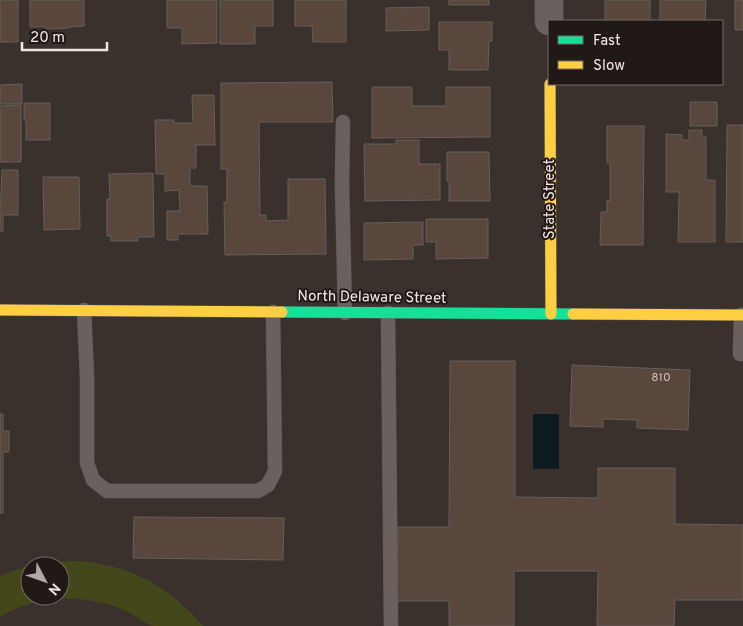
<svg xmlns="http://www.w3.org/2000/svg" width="743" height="626" font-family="Overpass,sans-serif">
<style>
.green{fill:#43471a;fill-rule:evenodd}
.water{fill:#0d1b20}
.building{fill:#59463d;stroke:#655e5a}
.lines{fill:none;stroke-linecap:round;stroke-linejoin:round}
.lane-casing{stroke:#574f4c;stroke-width:15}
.street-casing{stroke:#574f4c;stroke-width:29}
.fast-casing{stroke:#574f4c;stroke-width:12}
.slow-casing{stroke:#574f4c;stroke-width:12}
.lane{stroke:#6a615e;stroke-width:14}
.street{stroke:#6a615e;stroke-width:28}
.fast{stroke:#16e098;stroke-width:11}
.slow{stroke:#ffcf43;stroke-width:11}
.labels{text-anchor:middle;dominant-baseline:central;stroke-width:4;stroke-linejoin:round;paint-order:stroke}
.number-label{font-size:12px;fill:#cdbfba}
.street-label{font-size:15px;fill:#f4e7e3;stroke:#211915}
</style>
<rect width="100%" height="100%" fill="#3a312d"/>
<!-- green -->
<path class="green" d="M68,561C77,561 86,561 95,563C140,570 174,592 203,626C191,626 180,626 168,626C163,626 157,626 153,626C146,625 134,614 126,611C85,594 39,593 0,617V576C23,566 43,563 68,561ZM30,566H60V596H30Z"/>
<!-- water -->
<path class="water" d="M533,414H559V469H533Z"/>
<!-- building -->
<path class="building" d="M0,0H18V42H0Z
M30,0H84V26L69,27L68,28L46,29V27H30Z
M167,0H217V43L182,44V28H167Z
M220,0H273V26H255V44H220Z
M295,0H346V42H313L312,26H295Z
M449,0H489V5H449Z
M605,0H650V21H605Z
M660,0H706L705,21H660Z
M735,0H743V30H735Z
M429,7V30L386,31V8Z
M439,22H492V41H489L488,70H449V50H439Z
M332,82L333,122H259L260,215H266V221L288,220V179H325L326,254L225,255L224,202H227V169H221V83Z
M22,84V104H0V85Z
M372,87H412V106H446V87H490V137L372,138Z
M192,95H214L215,145H196V168H190V186H207L208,234H178V240H167V211H180L179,190L165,191V174H156L155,120H174V123H193Z
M690,102H717V126H690Z
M24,103H50V140H26V120H24Z
M21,105V162H0V106Z
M727,125H743V242H726Z
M607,126H644L643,245H600L601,212H607V200L610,201V163H607Z
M689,130H702V137H706V180H715V242H678L679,192H666V134L682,135V140H689Z
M396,140H419V164H440V200L365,201L364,144H396Z
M447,152H489L490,201H449V181H447Z
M2,170H18V215H3V231H0V194H1Z
M153,173L154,237H138V241H111V236H107V199H110L109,174Z
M43,177H79L80,229L44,230Z
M426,219H488V258L436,259V242H426Z
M423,222V245H413V259L364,260V223Z
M450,361H515V497L598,498V468H675V524L743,525V600H675L674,626H597L598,571H514V626H449V601H397L398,527H449Z
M572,365L690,370L688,430L637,428V420L603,419V427L570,426Z
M0,414H3V431H9V452H3V513H0Z
M134,517L284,518L283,560L133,558Z"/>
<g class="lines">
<defs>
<path id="lane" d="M343,122L342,184L345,313
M84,310L87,377V463L93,480L107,491H258L268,485L275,471L273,312
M388,313L391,626
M740,354L741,315"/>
<path id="street" d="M549,0V21"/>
<path id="fast" d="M282,312L573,314"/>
<path id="slow" d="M550,84L551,314
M0,310L282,312
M573,314L743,315"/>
</defs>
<!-- lane casing -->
<use href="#lane" class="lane-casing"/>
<!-- street casing -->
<use href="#street" class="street-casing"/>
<!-- fast casing -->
<use href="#fast" class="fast-casing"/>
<!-- slow casing -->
<use href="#slow" class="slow-casing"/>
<!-- lane -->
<use href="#lane" class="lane"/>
<!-- street -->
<use href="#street" class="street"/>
<!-- fast -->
<use href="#fast" class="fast"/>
<!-- slow -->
<use href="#slow" class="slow"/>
</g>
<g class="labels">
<!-- number labels -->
<g class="number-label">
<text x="661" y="378">810</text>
</g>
<!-- street labels -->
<g class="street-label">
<text transform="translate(550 199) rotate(-90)">State Street</text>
<text transform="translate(372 298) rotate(1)">North Delaware Street</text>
</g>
</g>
<!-- legend -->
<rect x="548" y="20" width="175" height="65" fill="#211915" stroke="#756b67"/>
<rect x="558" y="36" width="25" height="8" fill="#16e098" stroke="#756b67"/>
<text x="593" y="45" font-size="15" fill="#f4e7e3">Fast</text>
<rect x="558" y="61" width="25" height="8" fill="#ffcf43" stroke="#756b67"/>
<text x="593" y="70" font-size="15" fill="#f4e7e3">Slow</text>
<!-- north arrow -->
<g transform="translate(45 581) rotate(131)"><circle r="24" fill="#211915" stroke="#756b67"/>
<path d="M0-4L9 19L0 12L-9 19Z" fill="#b3a7a3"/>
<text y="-8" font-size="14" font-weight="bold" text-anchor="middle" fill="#f4e7e3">N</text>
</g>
<!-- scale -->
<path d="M22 42v8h85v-8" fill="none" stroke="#f4e7e3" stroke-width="2.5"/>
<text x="30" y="42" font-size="15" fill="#f4e7e3" stroke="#211915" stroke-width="4" paint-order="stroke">20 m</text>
</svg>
